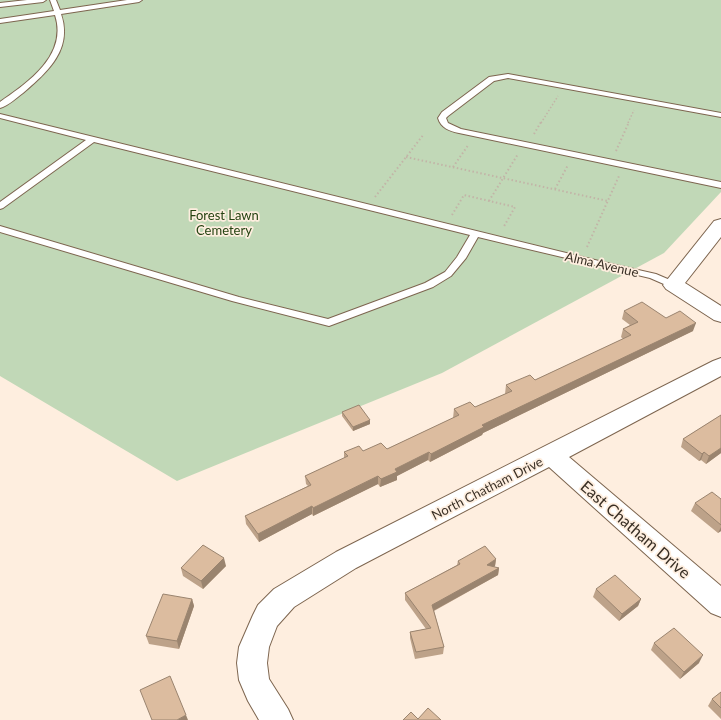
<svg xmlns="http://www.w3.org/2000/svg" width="721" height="720" font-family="Lato,sans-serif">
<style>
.green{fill:#c1d8b7}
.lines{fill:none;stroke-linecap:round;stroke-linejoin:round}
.service-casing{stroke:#7d654f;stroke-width:2}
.minor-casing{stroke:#7d654f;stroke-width:2}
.path-far1{stroke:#c2b4a7;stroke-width:1.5;stroke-dasharray:1.5 2;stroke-linecap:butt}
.path{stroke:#c2b4a7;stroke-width:2;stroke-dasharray:1.5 2.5;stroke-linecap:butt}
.service{fill:#fff;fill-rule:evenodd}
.minor{fill:#fff;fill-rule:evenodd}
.wall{fill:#bda289}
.shaded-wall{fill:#9a846f}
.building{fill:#dcbc9f;stroke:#9a846f}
.labels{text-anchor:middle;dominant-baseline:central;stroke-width:3.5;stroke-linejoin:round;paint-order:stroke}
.park-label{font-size:13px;fill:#254312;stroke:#feeedf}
.street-label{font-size:13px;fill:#392f25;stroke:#feeedf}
.near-street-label{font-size:16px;fill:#392f25;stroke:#feeedf}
</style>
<rect width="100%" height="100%" fill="#feeedf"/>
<!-- green -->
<path class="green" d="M0,0H721V192L664,253L442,373L177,481L0,376Z"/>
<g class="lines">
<defs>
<path id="service" d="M27,0H46L43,2L0,7V3Z
M50,0H56L60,10L127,0H142L139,2L61,14C73,49 48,72 23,93C16,98 8,106 0,108V102C29,82 68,55 55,15L0,23V19L54,11Z
M508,74L721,113V117L508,78L494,81L448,116L446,118L448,123L461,129L721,182V188L459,133C449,131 441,128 438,118L442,112L489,77Z
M0,114L603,262L656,274L677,283L678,285L673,288L650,278L478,237L466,258L451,276L433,287L329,326L232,301L0,232V226L239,297L328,319L425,283L445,272L457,257L470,235L94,142L3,208L0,209V202L86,140L0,118Z"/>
<path id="minor" d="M721,219V237L685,283L721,306V322L714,320L666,289L663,285L714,221Z
M721,358V376L569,457L721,586V617L711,613L549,467L356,568L294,607L277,626L269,647L267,663L269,679L288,709L293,720H259L248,701L239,680L237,663L239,647L253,615L258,605L274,589L336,552L713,361Z"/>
</defs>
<!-- service casing -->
<use href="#service" class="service-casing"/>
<!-- minor casing -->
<use href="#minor" class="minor-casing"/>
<!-- path-far1 -->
<path class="path-far1" d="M541,123L558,96
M628,123L634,110"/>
<!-- path -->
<path class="path" d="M534,134L541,122
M616,151L629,122
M406,157L608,201
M453,167L469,144
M555,189L568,165
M375,197L424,134
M489,201L518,154
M452,215L464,195L515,207L503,228
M587,247L619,176"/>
<!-- service -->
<use href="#service" class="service"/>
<!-- minor -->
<use href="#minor" class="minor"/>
</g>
<!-- wall -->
<path class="wall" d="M624,311L666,318L693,331L483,433L482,435L430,462L428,460L397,476V480L380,487L378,484L313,516L312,514L259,542L246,524L245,516L308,486L306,484L305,476L344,458V452L363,451L387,449L453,418L454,409L475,407L505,394L506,385L535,380L623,339L621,337L623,329L630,325L622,319Z
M342,412L370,420V424L353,431L342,416Z
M721,415V453L706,464L701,460L699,461L681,447L683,439Z
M721,499V531L718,533L691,511L695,503Z
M496,559L495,566L494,567L499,568L498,575L434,611L444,647L443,654L415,659L410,638V632L426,629L405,600V593L457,565L458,561Z
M226,566L203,589L183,576L181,568Z
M596,589L641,599L638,606L619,621L593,597Z
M192,599L194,606L179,649L149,644L146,636Z
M654,643L699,663L680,679L651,650Z
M721,692V719L708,706L712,699Z"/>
<!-- shaded-wall -->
<path class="shaded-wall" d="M696,323L693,331L483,433L482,435L430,462L431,454L482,425Z
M370,420V424L353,431V427Z
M721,448V453L706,464L709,456Z
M429,452L428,460L397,476V480L380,487L381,479L395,469Z
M704,452L701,460L699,461L702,454Z
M378,476V484L313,516V508Z
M312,506V514L259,542L258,534Z
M721,527V531L718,533Z
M224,558L226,566L203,589L201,581Z
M496,559L495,566L485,572L487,565Z
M499,568L498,575L431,612L432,605Z
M192,599L194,606L179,649L177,641Z
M641,599L638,606L619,621L622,614Z
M703,655L699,663L680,679L684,672Z
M186,715L188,720H177Z"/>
<!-- building -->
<path class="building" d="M642,302L666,318L680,311L696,323L482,425L484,427L431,454L429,452L395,469L397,472L381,479L378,476L313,508L312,506L258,534L245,516L311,485L305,476L348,456L344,452L359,446L363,451L381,443L387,449L459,415L454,409L470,402L475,407L512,391L506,385L530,375L535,380L631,335L623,329L638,322L624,311Z
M359,405L370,420L353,427L342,412Z
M721,415V448L709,456L704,452L702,454L683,439Z
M712,492L721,499V525L695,503Z
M203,545L224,558L201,581L181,568Z
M485,546L496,559L487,565L499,568L432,605L444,647L416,652L410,632L431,628L405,593L460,564L458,561Z
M615,575L641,599L622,614L596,589Z
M163,594L192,599L177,641L146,636Z
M674,628L703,655L684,672L654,643Z
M170,676L186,715L177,720H152L140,690Z
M721,692V708L712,699Z
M428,708L441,720H403L411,712L418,719Z"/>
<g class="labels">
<!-- park labels -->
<g class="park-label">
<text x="224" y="215">Forest Lawn<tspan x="224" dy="15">Cemetery</tspan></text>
</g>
<!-- street labels -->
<g class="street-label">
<text transform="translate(602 264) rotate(13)">Alma Avenue</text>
<text transform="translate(487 488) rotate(-27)">North Chatham Drive</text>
</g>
<!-- near-street labels -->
<g class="near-street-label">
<text transform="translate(636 529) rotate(41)">East Chatham Drive</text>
</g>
</g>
</svg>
